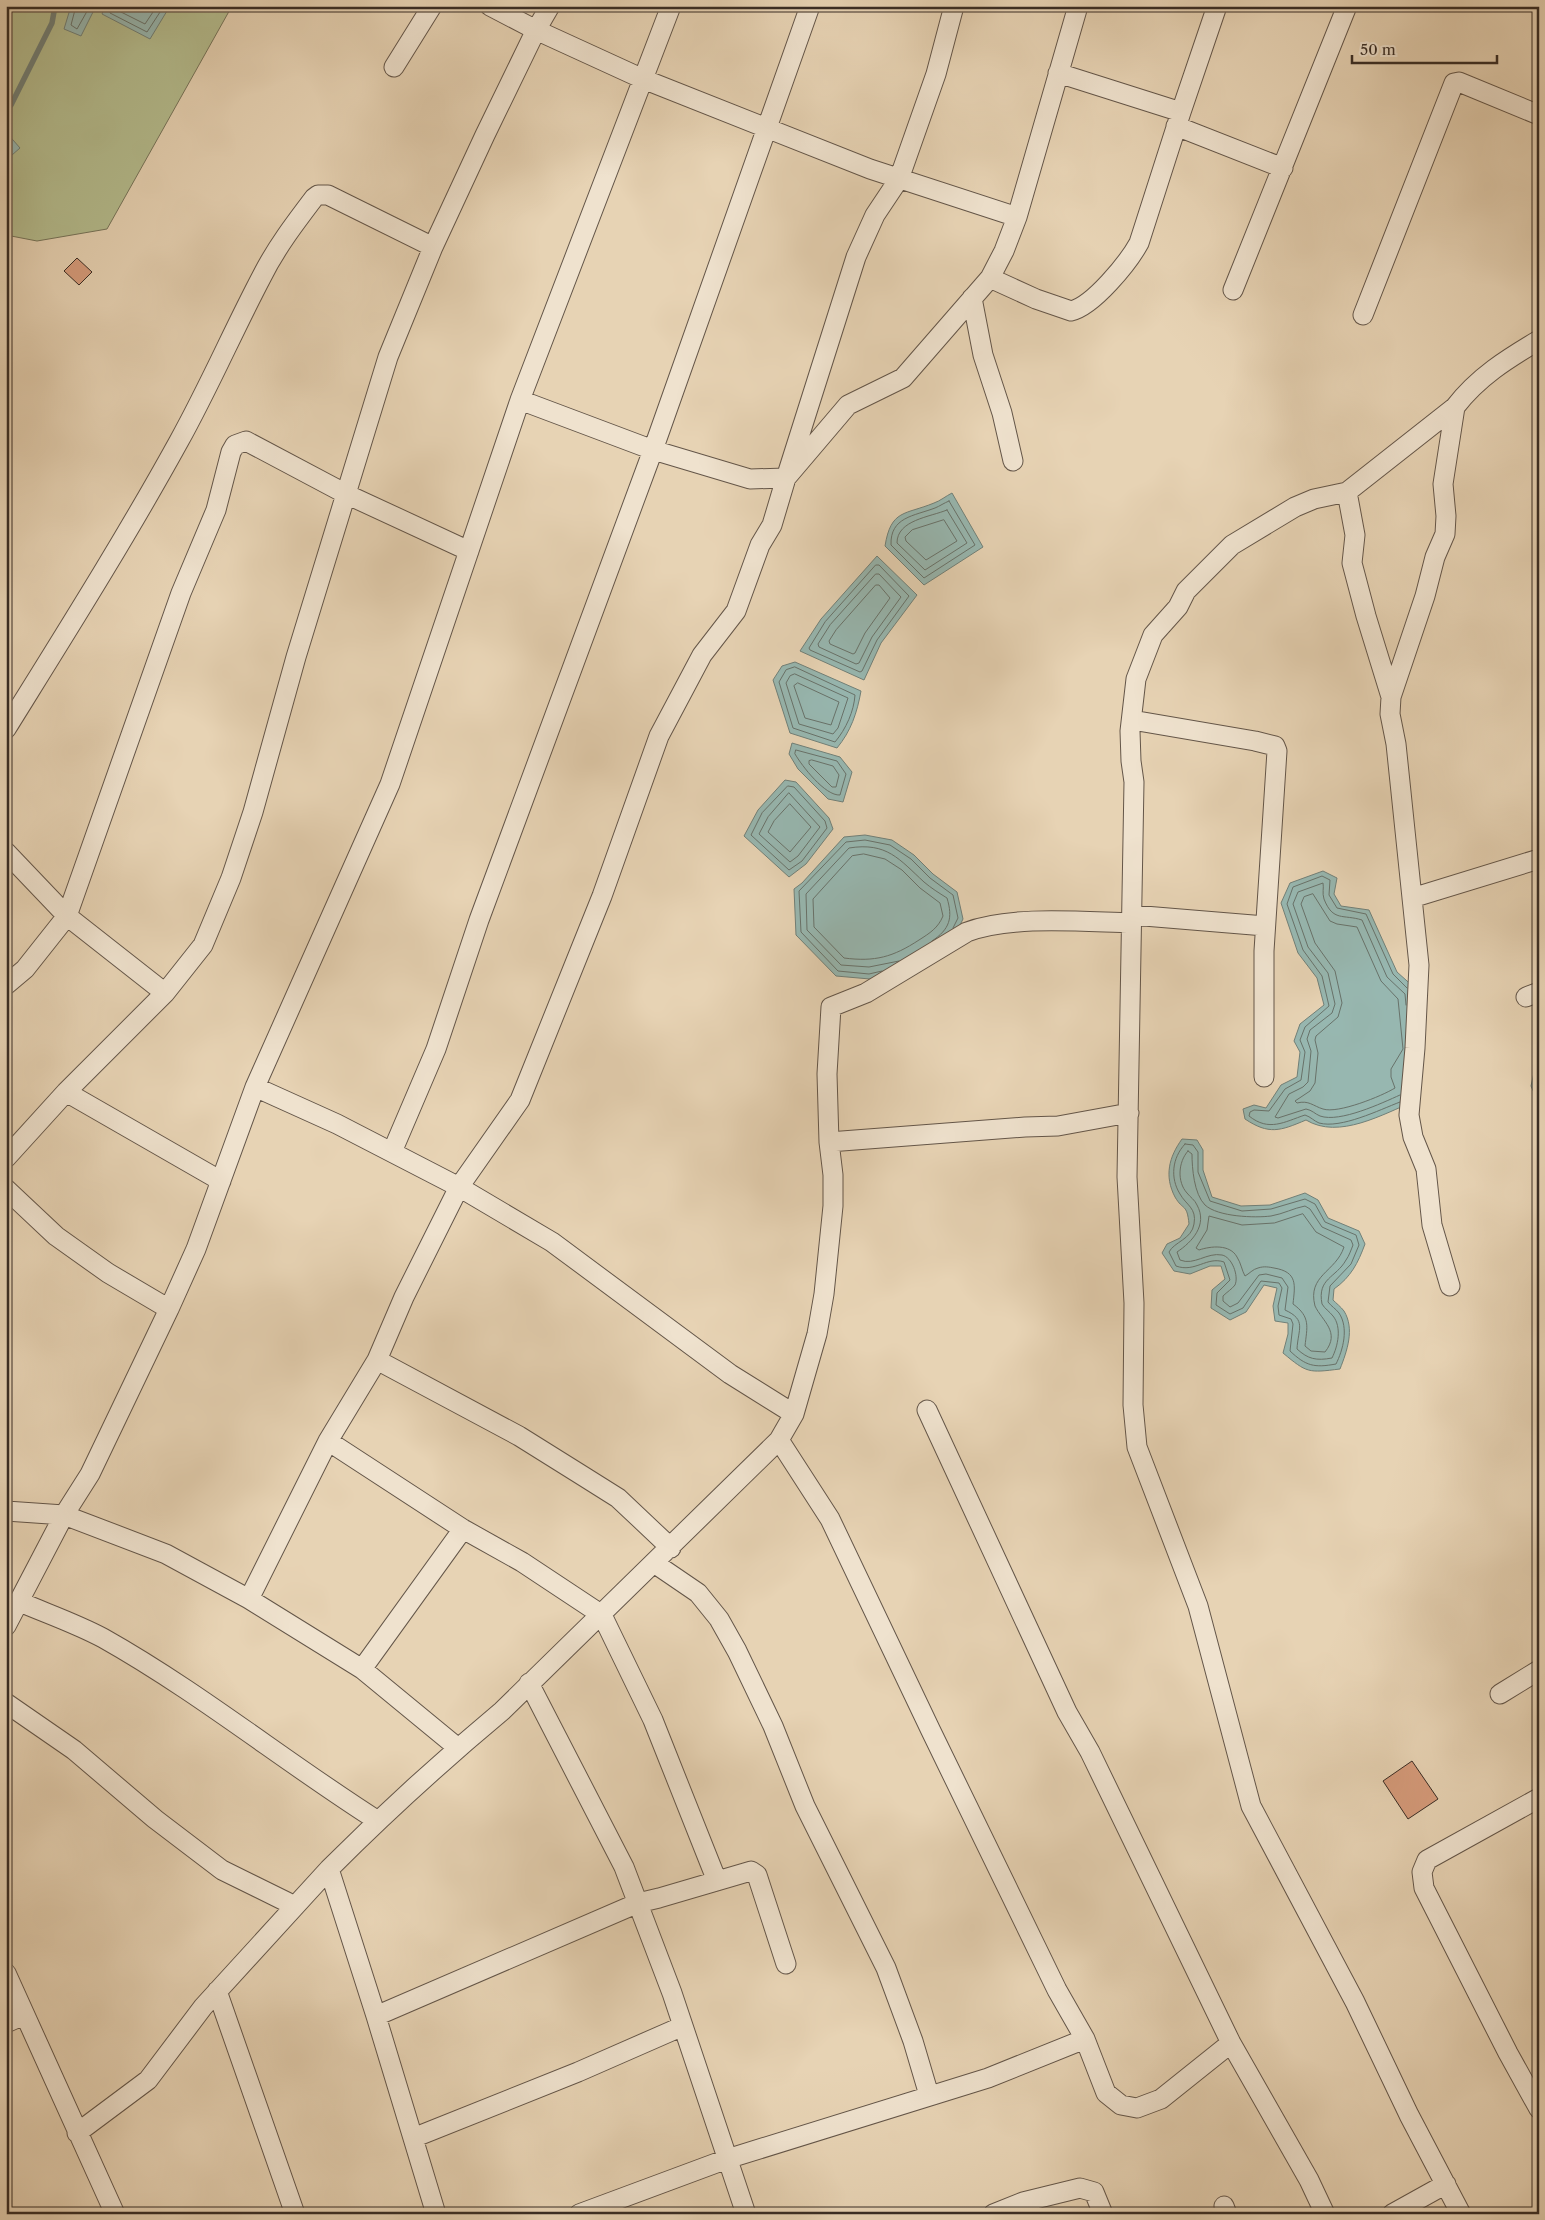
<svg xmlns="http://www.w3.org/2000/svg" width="1545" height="2220" font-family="'Libre Caslon Text',serif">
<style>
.green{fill:#b4bc8e;stroke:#76745a}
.water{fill:#97b7b0;stroke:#718078}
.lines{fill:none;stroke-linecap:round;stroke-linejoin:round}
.shore{stroke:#68726a;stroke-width:1}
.stream{stroke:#718078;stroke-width:5.5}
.building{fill:#d69c7c;stroke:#392d25}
.street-casing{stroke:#645649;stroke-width:21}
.street{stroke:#efe2ce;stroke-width:19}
</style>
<rect width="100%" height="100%" fill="#e7d3b4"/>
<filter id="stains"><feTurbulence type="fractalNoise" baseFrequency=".004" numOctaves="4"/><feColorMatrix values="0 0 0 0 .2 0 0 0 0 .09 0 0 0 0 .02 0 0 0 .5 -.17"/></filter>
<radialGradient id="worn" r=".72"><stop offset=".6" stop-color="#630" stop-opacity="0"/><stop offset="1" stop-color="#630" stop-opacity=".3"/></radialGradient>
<!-- green -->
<path class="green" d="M6,6H232L107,229L37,241L6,235Z"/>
<!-- water -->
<path class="water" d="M71,6H96L81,36L64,29Z
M105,6H170L150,39L102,14Z
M6,132L20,148L12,155L6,152Z
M952,493L983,547L924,585L885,546C891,509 905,515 934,503C940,501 946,496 952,493Z
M877,556L917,595L881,643L864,680L800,651L821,619Z
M795,662L861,691C857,713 851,731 837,748L790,733L773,680L782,666Z
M792,743L840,757L852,772L843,802L828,799L798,769L789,754Z
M785,780L796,782L829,818L833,829L806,864L789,877L744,836L758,810Z
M865,835L892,840L914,855L933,874L957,892L963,919L952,941L907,971L870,979L836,976L796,935L794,889L802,883L844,837Z
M1323,871L1337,878L1334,894L1341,906L1369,910L1397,972L1416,989L1415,1101C1383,1114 1339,1140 1306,1120C1280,1131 1269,1135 1245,1119L1243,1109L1254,1105L1266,1108L1281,1085L1297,1077L1300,1052L1294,1041L1300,1024L1324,1005L1317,978L1298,953L1281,903L1290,883Z
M1539,1066V1104L1531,1086L1535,1068Z
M1182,1139L1197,1140L1203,1150V1170L1212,1197L1241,1206L1270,1205L1305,1193L1318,1200L1328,1218L1359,1231L1365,1244C1358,1263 1351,1277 1334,1289L1333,1300C1336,1303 1341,1307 1344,1311C1355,1329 1347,1351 1340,1369C1308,1373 1307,1373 1283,1353L1288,1334V1323L1275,1321L1273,1306L1277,1288L1264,1285L1246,1312L1230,1320L1211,1308L1212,1290L1225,1279L1221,1266H1210L1190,1274L1174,1271L1162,1253L1167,1244L1180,1238L1189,1224C1187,1203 1183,1211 1175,1197C1164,1176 1169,1157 1182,1139Z"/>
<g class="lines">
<!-- shore -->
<path class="shore" d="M76,6L71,25L77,29L90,6
M110,6V13L147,32L164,6
M116,6L117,10L145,24L157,6
M949,501L975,545L924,578L891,545C890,517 914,516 935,508C940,506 944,503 949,501Z
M947,510L967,543L925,570L897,543C897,520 930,517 947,510Z
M944,520L957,541L926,560L906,541L905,537L912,530Z
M876,565H879L909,596L877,640L862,671L860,672L810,650L809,648L825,622Z
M876,574H879L901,597L872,637L859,663L856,664L819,647L818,644L830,625Z
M876,585H879L890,598L865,633L855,653L853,654L830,644L829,641L836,630Z
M795,667L855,695C854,711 846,729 835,742L793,728L779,682L786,670Z
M795,674L848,698L838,728L833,734L799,724L786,683L790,676Z
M798,683L839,702L831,725L805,718L794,686Z
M796,750L837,761L846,774L840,795C825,796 802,766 795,754Z
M812,760L833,766L839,775L836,787H832L809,764V761Z
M788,786L794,787L825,821L827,828L802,861L789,870L751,835L762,813Z
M789,793L820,827L798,856L790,862L759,834L768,817Z
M790,804L811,827L790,852L768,832L774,821Z
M864,854L885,859L902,870L920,888L940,903L943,916C938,928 930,933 919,940C893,957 875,962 844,958L814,927L813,899L852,856Z
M1313,894L1330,921L1337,924L1357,927L1381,981L1398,999L1403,1049L1391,1069V1077L1395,1088C1382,1096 1338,1114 1323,1109C1313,1106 1309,1100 1297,1103L1295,1101L1310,1091L1315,1083L1318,1053L1315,1040L1316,1036L1338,1017L1342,1003L1335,971L1315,943L1301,904L1304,897Z
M899,961L869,967L841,965L807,930L806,894L849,848C887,842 899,859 924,882C931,888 939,893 947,898C953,918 950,929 932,941
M882,971L869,974L838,971L801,932L799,891L846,842L865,840L890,845L911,859L930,878L953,895L958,918L953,928
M1400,1095C1382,1103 1340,1123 1320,1116C1315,1114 1312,1110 1306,1109L1278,1118L1275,1117L1289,1094L1303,1087L1308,1082L1311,1051L1307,1039L1310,1030L1332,1013L1335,1004L1328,973L1308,947L1293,904L1298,892L1323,883C1324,888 1322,893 1324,899C1333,922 1343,914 1362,920L1387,977L1405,994L1406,1005
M1400,1102C1379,1110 1341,1129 1319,1123C1314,1121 1311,1117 1305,1115C1284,1122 1269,1132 1249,1116L1250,1112L1254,1110L1269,1111L1285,1089L1301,1080L1305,1052L1300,1040L1305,1027L1329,1006L1322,976L1303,950L1287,904L1293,887L1322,876L1330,880L1329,895L1337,908L1366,914L1393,974L1407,988
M1185,1144L1193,1145L1198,1152V1172L1210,1201L1242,1211L1271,1209L1305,1199L1315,1204L1325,1222L1356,1235L1359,1245L1351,1264L1330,1286L1328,1302C1331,1306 1336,1309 1339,1313C1349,1328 1343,1350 1336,1364C1314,1368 1306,1366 1290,1351L1293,1324L1291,1319L1279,1315L1278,1306L1282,1288L1279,1283L1261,1281L1243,1308L1230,1314L1216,1305L1217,1293L1230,1280L1224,1262C1207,1256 1195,1273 1176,1266L1169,1252C1174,1242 1192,1239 1194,1224C1197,1208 1186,1205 1180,1194C1170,1178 1172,1158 1185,1144Z
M1188,1151L1192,1154C1192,1168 1194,1194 1205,1205C1218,1217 1255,1218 1271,1216C1283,1214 1294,1208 1305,1206L1310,1209L1322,1227L1351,1240L1353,1245C1351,1250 1349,1256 1346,1260C1336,1278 1317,1278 1322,1304C1325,1309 1329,1311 1333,1316C1342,1327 1338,1346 1332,1358C1316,1361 1308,1359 1297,1349C1298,1329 1307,1320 1285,1310L1288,1287L1282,1278L1266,1274L1259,1275L1238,1303L1230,1307L1223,1301V1296C1227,1292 1232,1289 1235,1285C1239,1276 1232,1257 1222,1255C1207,1252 1194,1266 1180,1260L1177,1252C1192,1242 1208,1225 1197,1205C1195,1200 1190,1197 1187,1193C1177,1182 1178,1162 1188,1151Z
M1303,1214L1316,1232L1344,1247C1336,1272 1307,1275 1315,1306C1322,1321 1341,1332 1325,1352L1311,1351L1305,1346C1307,1327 1311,1317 1293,1304C1295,1285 1298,1272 1274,1268C1269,1267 1264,1266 1258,1268C1253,1269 1249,1274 1245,1276C1242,1271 1241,1263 1237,1257C1230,1244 1211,1246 1199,1250L1196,1248L1207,1230L1209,1216L1242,1225L1274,1223Z"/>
<!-- stream -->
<path class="stream" d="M6,109L11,105L52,23L55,6"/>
</g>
<!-- building -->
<path class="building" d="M77,258L92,272L79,285L64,271Z
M1412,1761L1438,1799L1408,1819L1383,1781Z"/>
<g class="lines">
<defs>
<path id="street" d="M490,6L536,30L643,79L870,169L1017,217
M394,67L432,6
M1058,73L1181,112
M1176,126L1283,168
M990,278L1036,299L1071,311C1093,306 1128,263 1139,243L1181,112L1217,6
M1233,290L1347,6
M972,298L983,355L1002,413L1013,461
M1363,315L1454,83L1459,82L1539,115
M520,400L653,450L750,479L786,478L856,257L875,215L899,179L936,74L954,6
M1347,492L1355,535L1352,563L1366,616L1391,697
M1132,720L1255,741L1275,746L1277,751L1264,951V1077
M6,729C65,634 125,539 179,441C209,387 233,331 262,276C276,248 295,223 314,198L318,195H328L433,247
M6,852L67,916L165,993
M1412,898L1539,859
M1132,915L1265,926
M6,985L25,969L67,916L181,593L216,510L231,452L235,445L246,441L346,494L469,551
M1526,997L1539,992
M255,1087L337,1124L459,1187L552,1242L730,1374L794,1414
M66,1092L221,1181
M829,1142L1025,1127L1058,1126L1129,1113
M392,1152L436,1049L479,920L653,450L810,6
M6,1158L66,1092L165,993L203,945L231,878L253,812L296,657L388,357L433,247L485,135L536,30L550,6
M6,1189L56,1236L108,1273L169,1309
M1450,1286L1432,1225L1426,1169L1413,1137L1409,1115L1415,1048L1419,965L1396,744L1390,714L1391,697L1425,596L1435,557L1445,534L1446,516L1443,484L1455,407
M377,1360L519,1436L583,1476L618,1498L671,1548
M927,1410L1067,1712L1090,1752L1231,2043L1309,2180L1325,2214
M779,1440L830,1519L931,1731L1057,1990L1085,2039L1106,2093L1121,2105L1137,2108L1161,2099L1231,2043
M328,1441L463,1529L522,1562L602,1615L653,1720L717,1881
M6,1511L64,1515L166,1554L249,1599L362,1669L458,1748
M654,1563L698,1593L719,1619L737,1651L773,1726L805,1806L886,1968L913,2041L929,2095
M249,1599L328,1441L377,1360L404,1297L459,1187L520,1100L602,896L659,736L702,655L736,611L760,545L772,525L786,478L848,405L903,378L990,278L1004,251L1017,217L1078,6
M20,1602C48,1614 77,1624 103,1638C199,1692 285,1762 378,1821
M6,1626L64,1515L90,1474L169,1309L196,1249L255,1087L390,784L520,400L671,6
M362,1669L463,1529
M529,1683L624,1867L672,1993L746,2214
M1500,1694L1539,1670
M6,1703L74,1750L155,1819L222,1870L295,1906
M1539,1798L1427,1860L1422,1872L1424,1888L1508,2053L1539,2109
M6,1973L115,2214
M217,1991L295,2214
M376,2016L638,1903L659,1898L751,1871L757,1875L786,1964
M6,2023L24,2015
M77,2133L148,2080L203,2007L329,1869
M413,2138L578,2072L683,2026
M1224,2206L1227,2214
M436,2214L376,2016L329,1869C384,1814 442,1761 502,1711L779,1440L794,1414L817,1334L824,1294L833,1206V1175L829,1142L827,1074L831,1007L866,993L967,932C1011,915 1085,922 1132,923
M579,2214L727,2159L988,2078L1085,2039
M993,2214L1023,2202L1080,2188L1094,2192L1103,2214
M1392,2214L1446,2184
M1461,2214L1409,2115L1355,2002L1251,1806L1198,1606L1137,1447L1133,1405L1134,1303L1127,1177L1134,782L1131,761L1130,731L1136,679L1153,635L1178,607L1186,591L1232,545L1295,507L1314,499L1347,492L1455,407C1478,377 1507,359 1539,340"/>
</defs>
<!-- street casing -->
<use href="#street" class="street-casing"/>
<!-- street -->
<use href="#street" class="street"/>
</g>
<!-- margin -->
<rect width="1545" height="2220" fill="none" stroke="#e7d3b4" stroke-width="25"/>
<rect x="8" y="8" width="1530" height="2205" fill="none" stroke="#392d25" stroke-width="2.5"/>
<rect x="12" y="12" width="1520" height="2195" fill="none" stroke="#392d25"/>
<!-- scale -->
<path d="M1352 55v8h145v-8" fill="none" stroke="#392d25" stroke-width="2.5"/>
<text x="1360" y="55" font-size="15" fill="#392d25" stroke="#efe2ce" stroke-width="4" paint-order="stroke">50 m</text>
<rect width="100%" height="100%" filter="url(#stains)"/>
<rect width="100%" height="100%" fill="url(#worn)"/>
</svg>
